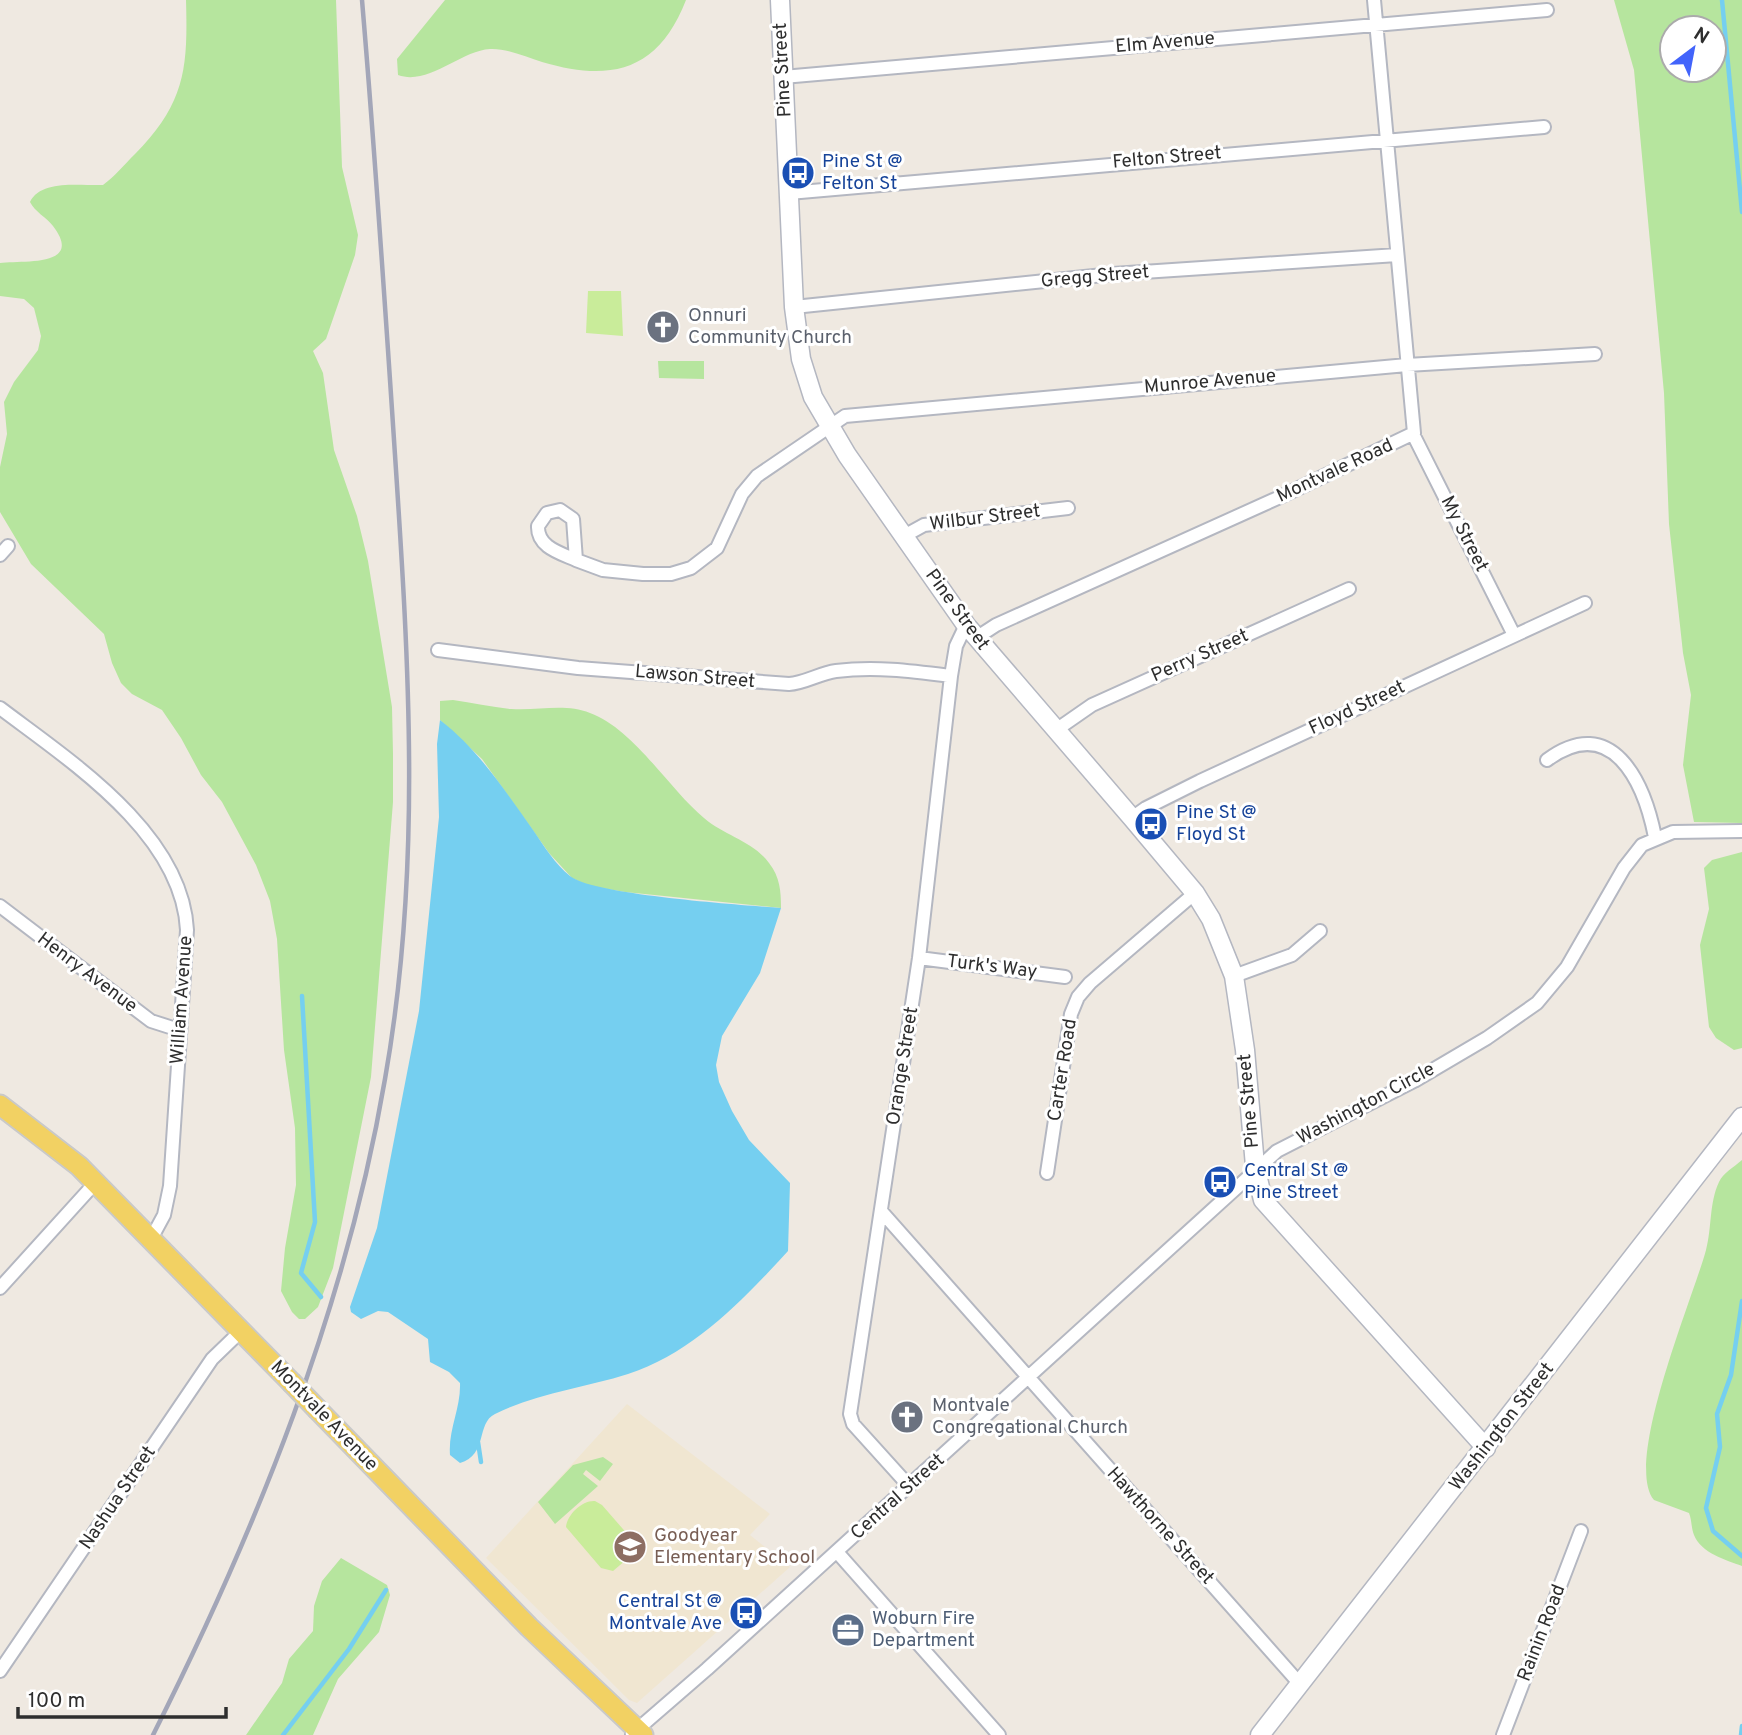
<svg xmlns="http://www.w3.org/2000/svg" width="1742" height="1735" font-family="Overpass,sans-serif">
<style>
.education{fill:#f0e6d1}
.green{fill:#b6e59e;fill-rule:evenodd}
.pitch{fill:#c9ec9a}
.water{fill:#75cff0}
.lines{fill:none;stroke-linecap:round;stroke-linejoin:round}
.stream{stroke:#75cff0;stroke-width:4.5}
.street-casing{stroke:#b4b7c1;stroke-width:16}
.secondary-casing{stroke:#b4b7c1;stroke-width:21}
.primary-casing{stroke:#c9c9c9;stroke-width:23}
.street{stroke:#fff;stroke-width:12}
.secondary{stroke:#fff;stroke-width:18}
.primary{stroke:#f2d163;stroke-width:19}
.rail{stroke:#a3a6b8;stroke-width:4.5}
.primary-bridge-casing{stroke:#c9c9c9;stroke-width:23;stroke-linecap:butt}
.primary-bridge{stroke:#f2d163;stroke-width:19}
.labels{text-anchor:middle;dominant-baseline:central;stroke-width:6;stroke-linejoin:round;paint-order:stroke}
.street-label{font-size:19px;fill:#2e2e2e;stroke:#fff}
.transit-label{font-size:19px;fill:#164399;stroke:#fff;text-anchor:start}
.worship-label{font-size:19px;fill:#5b616d;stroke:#fff;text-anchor:start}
.education-label{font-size:19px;fill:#785e54;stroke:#fff;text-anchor:start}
.service-label{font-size:19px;fill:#4e5e75;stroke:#fff;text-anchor:start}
</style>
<rect width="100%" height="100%" fill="#efe9e1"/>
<!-- education -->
<path class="education" d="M627,1404L770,1514L750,1535L790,1567L637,1703L629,1700L486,1558Z"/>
<!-- green -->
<path class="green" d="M186,0H336L342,167L358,235L355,255L326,339L313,351L323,373L334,450L357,516L368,561L392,707L393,754V802L371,1077L333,1268L318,1307L305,1319H299L292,1312L281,1291L285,1248L296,1185L295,1128L284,1050L277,939L270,901L256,865L222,802L201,775L181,738L162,710L132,694L121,683L112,663L104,634L31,564L0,512V467L7,434L4,402L14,382L38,350L41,336L34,308L24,299L0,296V263C21,260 85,268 53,226C46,217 35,212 30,202C41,179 81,186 103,185C115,176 124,165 135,154C185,103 188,69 186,0Z
M445,0H686C658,72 610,82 542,62C526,57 506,48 490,49C460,51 428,86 398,75L397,59Z
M1614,0H1742V823L1694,822L1683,765L1691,695L1683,653L1669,524L1664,393L1634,70ZM1672,28H1714V70H1672Z
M658,361H704V379L659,378Z
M453,700C472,703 492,707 511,709C538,711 565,703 590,713C634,729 669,789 704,818C725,836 753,841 769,863C780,877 781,891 781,908L625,892L589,886L572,878L549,853L482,759L440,720V701Z
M1742,852V1048L1734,1050L1716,1038L1709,1027L1700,945L1709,909L1704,868L1712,860Z
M1742,1160V1566C1726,1560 1701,1553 1694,1535C1691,1528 1692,1520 1689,1513L1654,1500C1623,1463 1693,1298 1706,1250C1712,1228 1709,1203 1719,1182C1723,1173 1734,1167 1742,1160Z
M603,1457L613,1464L600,1481L586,1470L583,1474L598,1486L555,1524L538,1502L573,1465Z
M341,1558L387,1585L390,1595L379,1632L338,1679L313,1735H246L282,1683L289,1659L313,1631L314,1606L322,1581Z"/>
<!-- pitch -->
<path class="pitch" d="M588,291H621L623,336L586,333Z
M595,1501L602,1505L636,1544L633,1554L613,1571L601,1568L566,1527C567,1515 582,1500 595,1501Z"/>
<!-- water -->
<path class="water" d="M440,720C479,750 505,791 533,830C544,846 555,864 570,876C593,895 743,905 781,908L760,973L722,1036L716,1065L719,1082L732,1111L749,1140L790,1183L788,1251C744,1299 693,1353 628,1374C584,1388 537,1393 495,1414C476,1423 488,1455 460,1463L450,1455C448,1430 461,1408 460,1383L449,1372L430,1362L428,1339L388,1312L378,1311L361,1319L351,1312L350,1307L377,1228L419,1011L439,817L437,744Z"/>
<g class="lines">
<!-- stream -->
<path class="stream" d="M1722,0L1742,212
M302,996L315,1222L301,1273L321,1297
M1742,1301L1731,1375L1717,1414L1720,1447L1706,1508L1713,1531L1742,1556
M478,1442L481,1462
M283,1735L349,1649L386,1590
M1741,1735L1742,1726"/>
<defs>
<path id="street" d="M783,77L1547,10
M789,193L1544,127
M794,307L1113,274L1397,255
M1413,434L1514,635
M904,536L924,525L1068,508
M0,555L8,546
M576,560C560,553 537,547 538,526L547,513L560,510L573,519L576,560L603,570L643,574H671L691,568L717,548L742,494L757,476L845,416L1407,365L1595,354
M976,638L996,625L1280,497L1414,433L1374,0
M438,650L578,668L789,684C805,683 820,673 836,671C875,666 912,671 951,676
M0,708C70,761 182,833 187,930L170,1186L164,1215L151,1239
M1056,730L1092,705L1349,589
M1547,760C1612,712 1644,782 1655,837
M1132,818L1146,808L1200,781L1585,603
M0,906L151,1021L179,1030
M919,958L1065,977
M1234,976L1292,955L1320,931
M1047,1173L1071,1014L1078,997L1090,983L1195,893
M881,1211L1300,1684
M0,1288L96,1182
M909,1486L853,1424L850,1414L919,958L951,676L956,646L966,625
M837,1552L999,1735
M0,1671L212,1359L241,1331
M632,1734L707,1669L1277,1151L1414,1081L1487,1038L1537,1003L1567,967L1624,868L1642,845L1673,832L1742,831
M1503,1735L1581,1531"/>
<path id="secondary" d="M780,0L794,307L801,359L813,397L847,455L966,625L1132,818L1195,893L1211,919L1234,976L1245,1050L1255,1166L1263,1200L1486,1448
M1260,1735L1742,1117"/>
<path id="primary" d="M0,1105L79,1166L291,1382
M318,1410L529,1627L643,1735"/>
</defs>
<!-- street casing -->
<use href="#street" class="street-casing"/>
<!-- secondary casing -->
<use href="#secondary" class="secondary-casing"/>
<!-- primary casing -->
<use href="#primary" class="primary-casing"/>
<!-- street -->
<use href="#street" class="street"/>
<!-- secondary -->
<use href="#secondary" class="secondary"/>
<!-- primary -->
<use href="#primary" class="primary"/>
<!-- rail -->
<path class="rail" d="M153,1735C257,1528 346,1308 385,1079C422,870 409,666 395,455C385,303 375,152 362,0"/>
<defs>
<path id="primary-bridge" d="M291,1382L318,1410"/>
</defs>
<!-- primary-bridge casing -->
<use href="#primary-bridge" class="primary-bridge-casing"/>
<!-- primary-bridge -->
<use href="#primary-bridge" class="primary-bridge"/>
</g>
<!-- icons -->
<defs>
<symbol id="bus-disc" viewBox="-11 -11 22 22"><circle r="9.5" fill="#1a4fb4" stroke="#fff"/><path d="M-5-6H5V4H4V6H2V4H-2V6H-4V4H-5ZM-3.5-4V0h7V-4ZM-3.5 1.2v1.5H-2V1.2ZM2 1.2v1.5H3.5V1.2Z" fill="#fff"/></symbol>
<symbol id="church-disc" viewBox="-11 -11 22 22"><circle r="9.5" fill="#6b7280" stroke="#fff"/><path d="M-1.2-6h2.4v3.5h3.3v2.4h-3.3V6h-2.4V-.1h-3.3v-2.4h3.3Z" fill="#fff"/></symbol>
<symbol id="school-disc" viewBox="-11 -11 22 22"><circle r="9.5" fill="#8d6e63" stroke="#fff"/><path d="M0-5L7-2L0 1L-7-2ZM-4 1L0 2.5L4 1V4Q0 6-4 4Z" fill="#fff"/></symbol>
<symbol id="office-disc" viewBox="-11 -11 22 22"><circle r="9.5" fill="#5c6f8a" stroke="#fff"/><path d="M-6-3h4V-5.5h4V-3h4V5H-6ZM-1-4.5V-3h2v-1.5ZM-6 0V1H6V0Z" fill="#fff"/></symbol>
</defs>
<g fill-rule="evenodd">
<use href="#bus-disc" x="779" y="154" width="38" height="38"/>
<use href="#church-disc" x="644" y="308" width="38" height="38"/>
<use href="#bus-disc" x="1132" y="805" width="38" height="38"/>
<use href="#bus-disc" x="1201" y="1163" width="38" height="38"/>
<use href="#church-disc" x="888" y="1398" width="38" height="38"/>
<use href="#school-disc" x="611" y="1528" width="38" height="38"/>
<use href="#bus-disc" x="727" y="1594" width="38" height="38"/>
<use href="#office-disc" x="829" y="1611" width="38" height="38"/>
</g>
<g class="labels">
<!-- street labels -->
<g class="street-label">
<text transform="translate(1165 43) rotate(-5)">Elm Avenue</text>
<text transform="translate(783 70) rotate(-93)">Pine Street</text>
<text transform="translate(1167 158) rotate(-5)">Felton Street</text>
<text transform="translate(1095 277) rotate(-5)">Gregg Street</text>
<text transform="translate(1210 382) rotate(-5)">Munroe Avenue</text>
<text transform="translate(1335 471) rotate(-25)">Montvale Road</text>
<text transform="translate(985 518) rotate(-7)">Wilbur Street</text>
<text transform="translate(1464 534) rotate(63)">My Street</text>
<text transform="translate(957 610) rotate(54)">Pine Street</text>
<text transform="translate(1200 656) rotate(-24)">Perry Street</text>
<text transform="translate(695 677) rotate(5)">Lawson Street</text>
<text transform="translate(1357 708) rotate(-25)">Floyd Street</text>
<text transform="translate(992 967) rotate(7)">Turk's Way</text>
<text transform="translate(87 973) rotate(37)">Henry Avenue</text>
<text transform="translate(182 1000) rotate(-86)">William Avenue</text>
<text transform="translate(903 1066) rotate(-81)">Orange Street</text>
<text transform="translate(1063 1070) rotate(-81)">Carter Road</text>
<text transform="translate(1249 1101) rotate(-95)">Pine Street</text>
<text transform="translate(1366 1104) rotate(-28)">Washington Circle</text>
<text transform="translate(324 1416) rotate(46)">Montvale Avenue</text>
<text transform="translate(1502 1427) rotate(-52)">Washington Street</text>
<text transform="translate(898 1497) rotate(-42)">Central Street</text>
<text transform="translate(118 1498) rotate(-56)">Nashua Street</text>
<text transform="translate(1160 1526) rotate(48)">Hawthorne Street</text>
<text transform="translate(1542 1633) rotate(-69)">Rainin Road</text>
</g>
<!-- transit labels -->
<g class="transit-label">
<text x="822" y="162">Pine St @<tspan x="822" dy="22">Felton St</tspan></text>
<text x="1176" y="813">Pine St @<tspan x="1176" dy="22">Floyd St</tspan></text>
<text x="1244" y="1171">Central St @<tspan x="1244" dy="22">Pine Street</tspan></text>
<text x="722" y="1602" text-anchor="end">Central St @<tspan x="722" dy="22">Montvale Ave</tspan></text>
</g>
<!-- worship labels -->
<g class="worship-label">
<text x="688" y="316">Onnuri<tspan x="688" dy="22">Community Church</tspan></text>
<text x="932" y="1406">Montvale<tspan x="932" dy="22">Congregational Church</tspan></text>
</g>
<!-- education labels -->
<g class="education-label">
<text x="654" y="1536">Goodyear<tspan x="654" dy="22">Elementary School</tspan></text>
</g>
<!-- service labels -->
<g class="service-label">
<text x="872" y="1619">Woburn Fire<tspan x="872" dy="22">Department</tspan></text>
</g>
</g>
<!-- north arrow -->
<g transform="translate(1693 49) rotate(32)"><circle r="33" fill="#ffffff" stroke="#ababab" stroke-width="2"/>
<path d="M0-5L12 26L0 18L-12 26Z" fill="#4264fb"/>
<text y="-10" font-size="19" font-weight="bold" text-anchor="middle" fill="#2e2e2e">N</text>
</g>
<!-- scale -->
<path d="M18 1707v10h208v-10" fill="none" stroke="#2e2e2e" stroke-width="3.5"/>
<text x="28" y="1707" font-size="21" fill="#2e2e2e" stroke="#ffffff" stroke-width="5" paint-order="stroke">100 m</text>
</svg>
